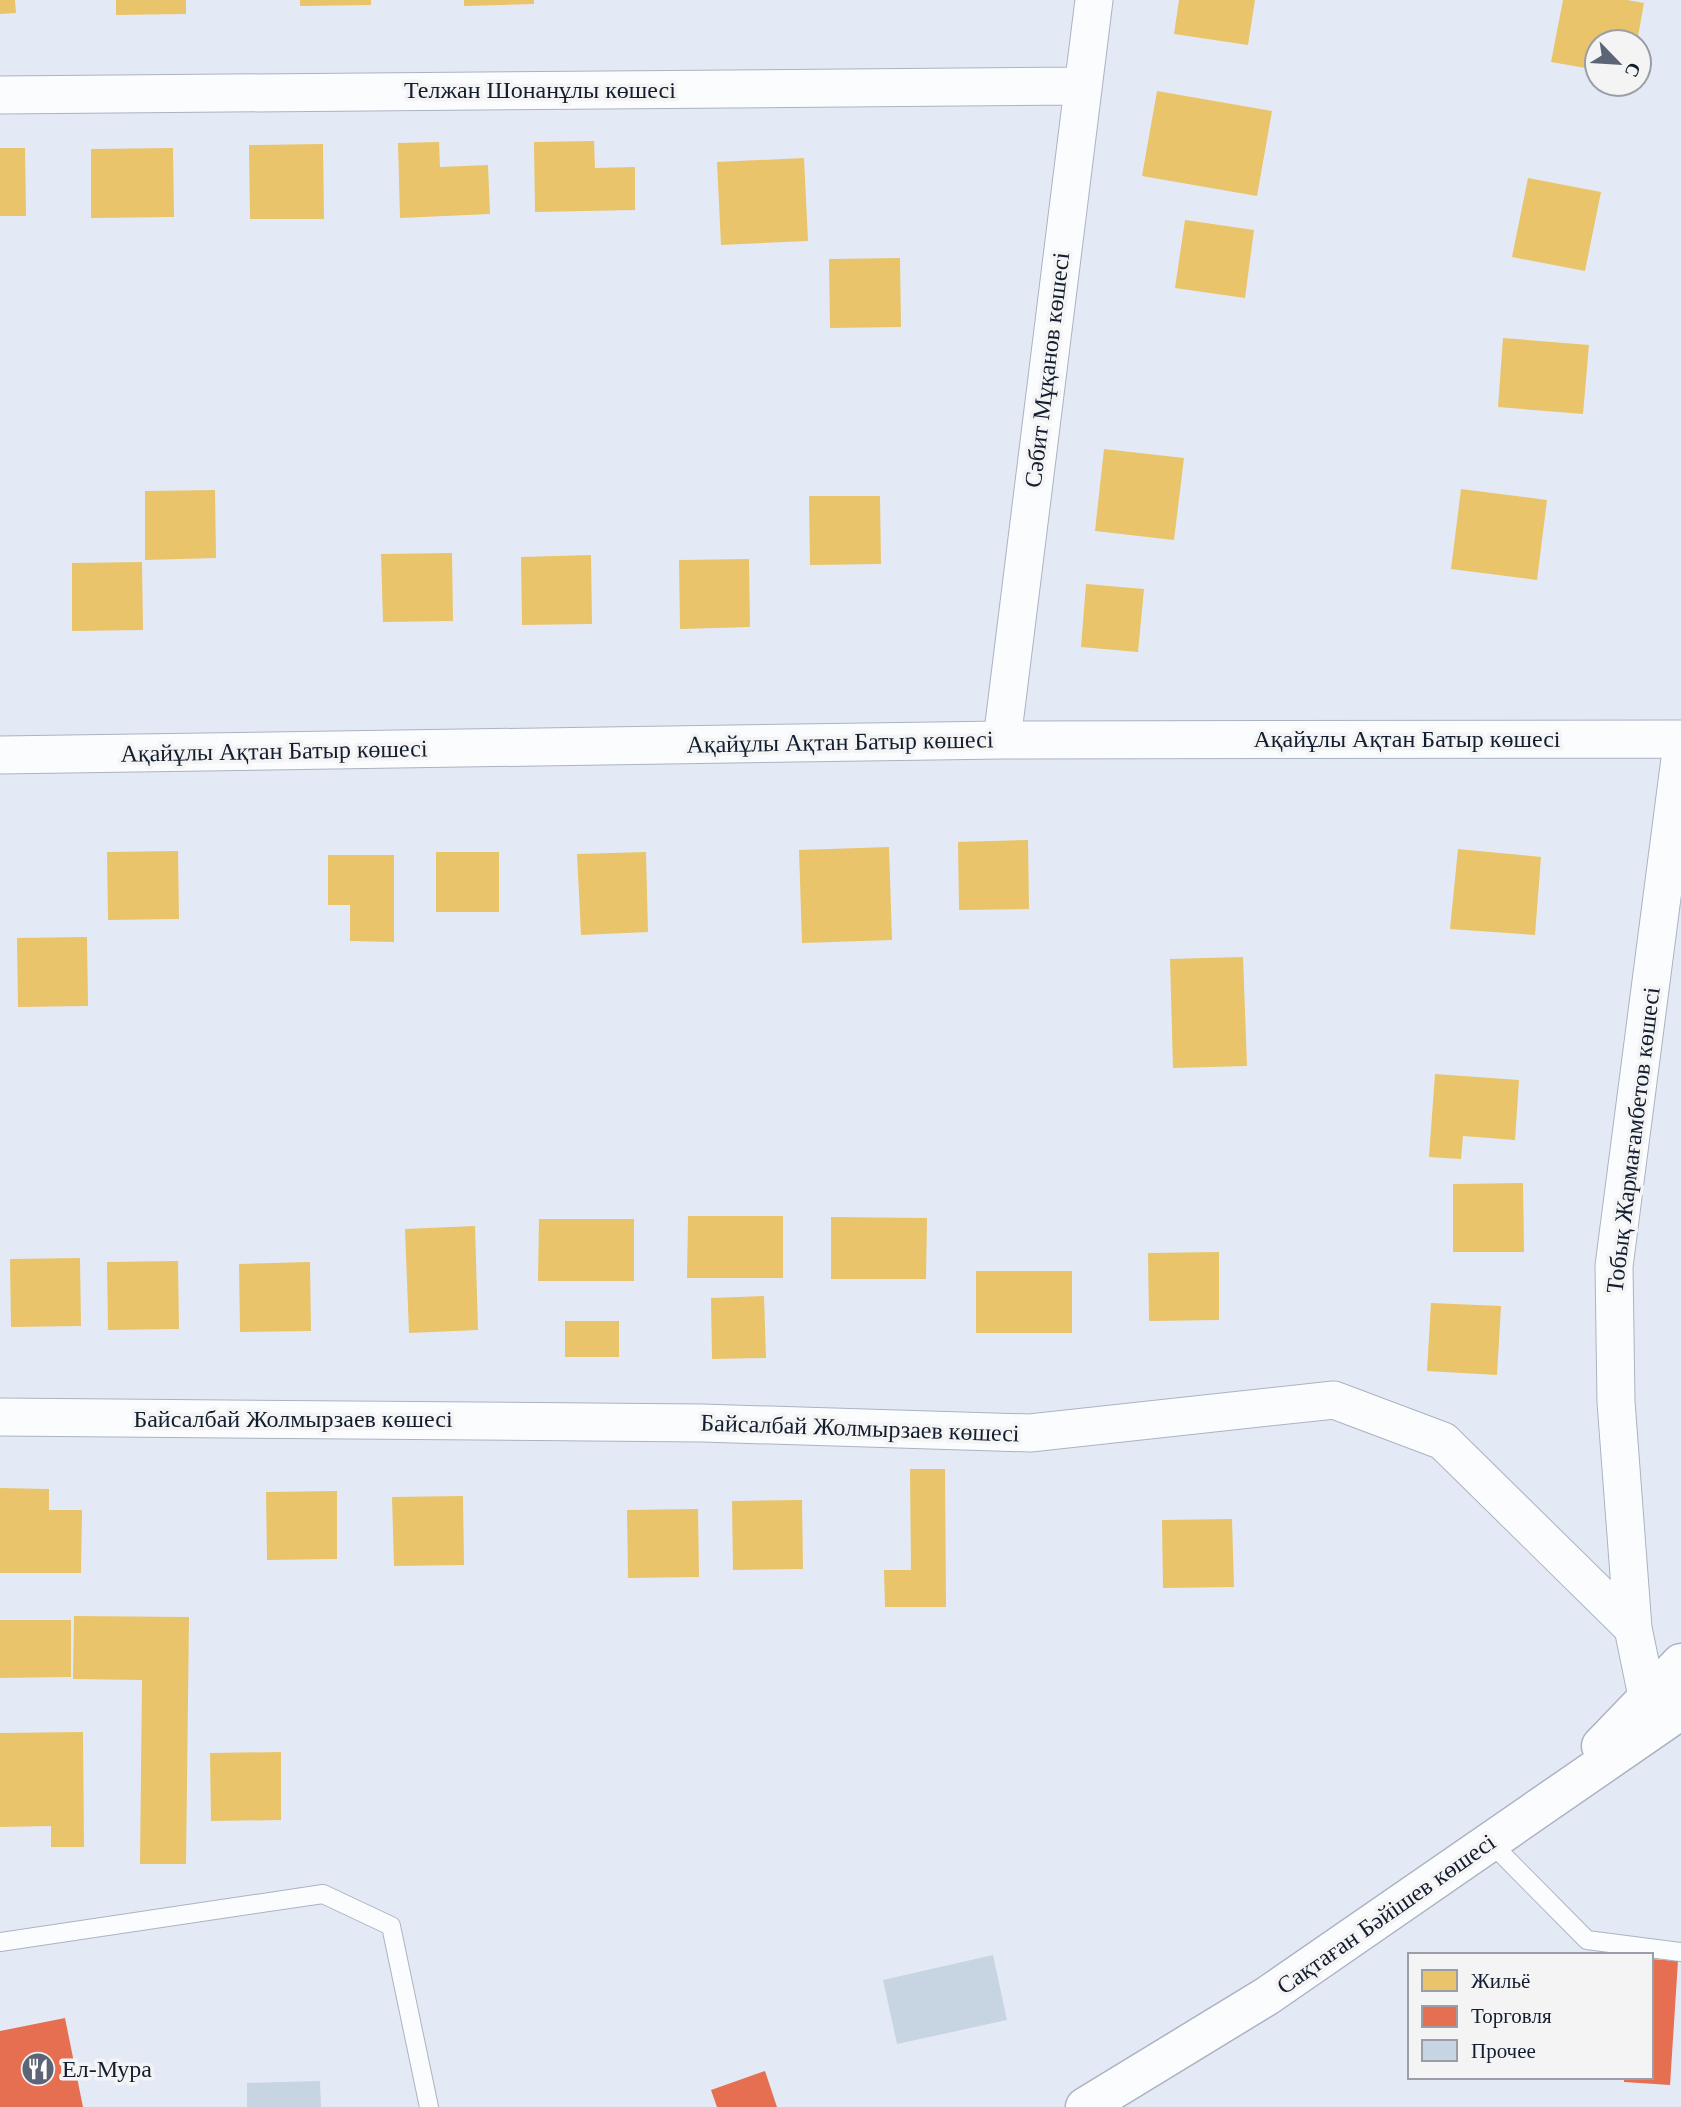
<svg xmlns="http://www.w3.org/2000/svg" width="1681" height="2107" font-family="Georgia,serif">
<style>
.homes{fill:#e9c46a}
.shops{fill:#e76f51}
.building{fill:#c7d4e1}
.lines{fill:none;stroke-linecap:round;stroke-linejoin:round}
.lane-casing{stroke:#abb3c1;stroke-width:20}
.street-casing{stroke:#abb3c1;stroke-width:39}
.primary-casing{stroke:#abb3c1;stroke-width:41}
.lane{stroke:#fbfcfe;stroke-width:18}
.street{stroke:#fbfcfe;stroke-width:37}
.primary{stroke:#fbfcfe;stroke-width:38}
.labels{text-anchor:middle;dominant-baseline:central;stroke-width:7;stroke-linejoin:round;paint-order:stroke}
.street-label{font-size:24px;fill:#131d30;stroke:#f4f4f4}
.poi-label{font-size:24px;fill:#131d30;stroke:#f4f4f4;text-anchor:start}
</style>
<rect width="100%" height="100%" fill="#e4eaf5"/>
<!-- homes -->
<path class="homes" d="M0,0H15L16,13L0,14Z
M116,0H186V14L116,15Z
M300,0H371V5L300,6Z
M464,0H534V4L464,6Z
M1179,0H1255L1248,45L1174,34Z
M1563,0H1627L1644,3L1637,42H1597V70L1551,62Z
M1157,91L1272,111L1257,196L1142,176Z
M594,141L595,168L635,167V210L535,212L534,142Z
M439,142L440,167L488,165L490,214L400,218L398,143Z
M323,144L324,219H250L249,145Z
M0,148H25L26,216H0Z
M173,148L174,217L91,218V149Z
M804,158L808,241L721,245L717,162Z
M1528,178L1601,192L1585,271L1512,257Z
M1185,220L1254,230L1245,298L1175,288Z
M900,258L901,327L830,328L829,259Z
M1503,338L1589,345L1583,414L1498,407Z
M1104,449L1184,458L1174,540L1095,531Z
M1461,489L1547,500L1537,580L1451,569Z
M215,490L216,558L145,560V491Z
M809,496H880L881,564L810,565Z
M452,553L453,621L383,622L381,554Z
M591,555L592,624L522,625L521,557Z
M749,559L750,627L680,629L679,560Z
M142,562L143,630L72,631V563Z
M1086,584L1144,589L1138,652L1081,647Z
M1028,840L1029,909L959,910L958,842Z
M889,847L892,940L802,943L799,850Z
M1458,849L1541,857L1535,935L1450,929Z
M178,851L179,919L108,920L107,852Z
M436,852H499V912H436Z
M646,852L648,932L581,935L577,854Z
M328,855H394V942L350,941V905H328Z
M87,937L88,1006L18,1007L17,938Z
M1243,957L1247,1066L1173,1068L1170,959Z
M1435,1074L1519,1080L1515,1140L1463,1136L1461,1159L1429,1157Z
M1523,1183L1524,1252H1453V1184Z
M688,1216H783V1278H687Z
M831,1217L927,1218L926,1279H831Z
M539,1219H634V1281H538Z
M475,1226L478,1330L409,1333L405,1229Z
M1219,1252V1320L1149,1321L1148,1253Z
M80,1258L81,1326L11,1327L10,1259Z
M178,1261L179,1329L108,1330L107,1262Z
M310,1262L311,1331L240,1332L239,1264Z
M976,1271H1072V1333H976Z
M764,1296L766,1358L712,1359L711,1298Z
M1431,1303L1501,1306L1497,1375L1427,1371Z
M565,1321H619V1357H565Z
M910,1469H945L946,1607H885L884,1570H911Z
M0,1488L49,1489V1510H82L81,1573H0Z
M337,1491V1559L267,1560L266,1492Z
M463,1496L464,1565L394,1566L392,1497Z
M802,1500L803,1569L733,1570L732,1501Z
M698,1509L699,1577L628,1578L627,1510Z
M1232,1519L1234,1587L1163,1588L1162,1520Z
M74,1616L189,1617L186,1864H140L142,1680L73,1679Z
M0,1620H71V1677L0,1678Z
M83,1732L84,1847H51V1826L0,1827V1733Z
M281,1752V1820L211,1821L210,1753Z"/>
<!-- shops -->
<path class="shops" d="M1651,1959L1678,1961L1670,2085L1624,2082V2077H1651Z
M65,2018L83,2107H0V2031Z
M765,2071L777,2107H717L711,2090Z"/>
<!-- building -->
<path class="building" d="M993,1955L1007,2020L897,2044L883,1980Z
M320,2081L321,2107H247V2083Z"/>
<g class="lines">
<defs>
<path id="lane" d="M1490,1842L1587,1940L1681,1952
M0,1942L323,1894L391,1926L429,2107"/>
<path id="street" d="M0,95L1081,86
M1002,740L1094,0
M0,755L1002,740L1681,739
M0,1417L702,1423L1030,1433L1334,1400L1443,1441L1633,1628
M1647,1696L1633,1628L1616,1402L1614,1266L1681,751"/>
<path id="primary" d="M1601,1746L1681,1663
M1085,2107L1267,1996L1681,1710"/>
</defs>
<!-- lane casing -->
<use href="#lane" class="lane-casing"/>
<!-- street casing -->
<use href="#street" class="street-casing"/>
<!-- primary casing -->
<use href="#primary" class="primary-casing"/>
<!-- lane -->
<use href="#lane" class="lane"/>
<!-- street -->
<use href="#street" class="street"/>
<!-- primary -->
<use href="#primary" class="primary"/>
</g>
<!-- icons -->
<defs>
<symbol id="restaurant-disc" viewBox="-11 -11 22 22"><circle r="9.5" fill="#5c6575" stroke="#f4f4f4"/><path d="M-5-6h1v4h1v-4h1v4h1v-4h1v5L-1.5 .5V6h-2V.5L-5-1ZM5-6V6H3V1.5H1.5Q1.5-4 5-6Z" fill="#fff"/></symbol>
</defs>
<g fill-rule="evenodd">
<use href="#restaurant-disc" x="19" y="2050" width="38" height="38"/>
</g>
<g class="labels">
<!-- street labels -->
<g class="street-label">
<text x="540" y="90">Телжан Шонанұлы көшесі</text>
<text transform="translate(1047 370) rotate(-83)">Сәбит Мұқанов көшесі</text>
<text x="1407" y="739">Ақайұлы Ақтан Батыр көшесі</text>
<text transform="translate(840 742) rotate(-1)">Ақайұлы Ақтан Батыр көшесі</text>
<text transform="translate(274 751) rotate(-1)">Ақайұлы Ақтан Батыр көшесі</text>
<text transform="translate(1633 1140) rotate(-83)">Тобық Жармағамбетов көшесі</text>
<text x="293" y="1419">Байсалбай Жолмырзаев көшесі</text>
<text transform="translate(860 1428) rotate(2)">Байсалбай Жолмырзаев көшесі</text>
<text transform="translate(1386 1914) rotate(-35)">Сақтаған Бәйішев көшесі</text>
</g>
<!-- poi labels -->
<g class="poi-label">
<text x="62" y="2069">Ел-Мура</text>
</g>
</g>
<!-- legend -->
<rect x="1408" y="1953" width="245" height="126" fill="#f4f4f4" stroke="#9a9ea6" stroke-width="2"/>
<rect x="1422" y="1970" width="35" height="21" fill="#e9c46a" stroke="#9a9ea6" stroke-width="2"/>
<text x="1471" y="1988" font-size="21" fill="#131d30">Жильё</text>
<rect x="1422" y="2006" width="35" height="21" fill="#e76f51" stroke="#9a9ea6" stroke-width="2"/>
<text x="1471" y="2023" font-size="21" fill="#131d30">Торговля</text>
<rect x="1422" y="2040" width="35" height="21" fill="#c7d4e1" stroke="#9a9ea6" stroke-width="2"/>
<text x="1471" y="2058" font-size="21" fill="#131d30">Прочее</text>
<!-- north arrow -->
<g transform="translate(1618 63) rotate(115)"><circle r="33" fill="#f4f4f4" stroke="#9a9ea6" stroke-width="2"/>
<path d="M0-5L12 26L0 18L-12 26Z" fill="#5c6575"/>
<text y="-10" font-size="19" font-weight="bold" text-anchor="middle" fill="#131d30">С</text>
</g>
</svg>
